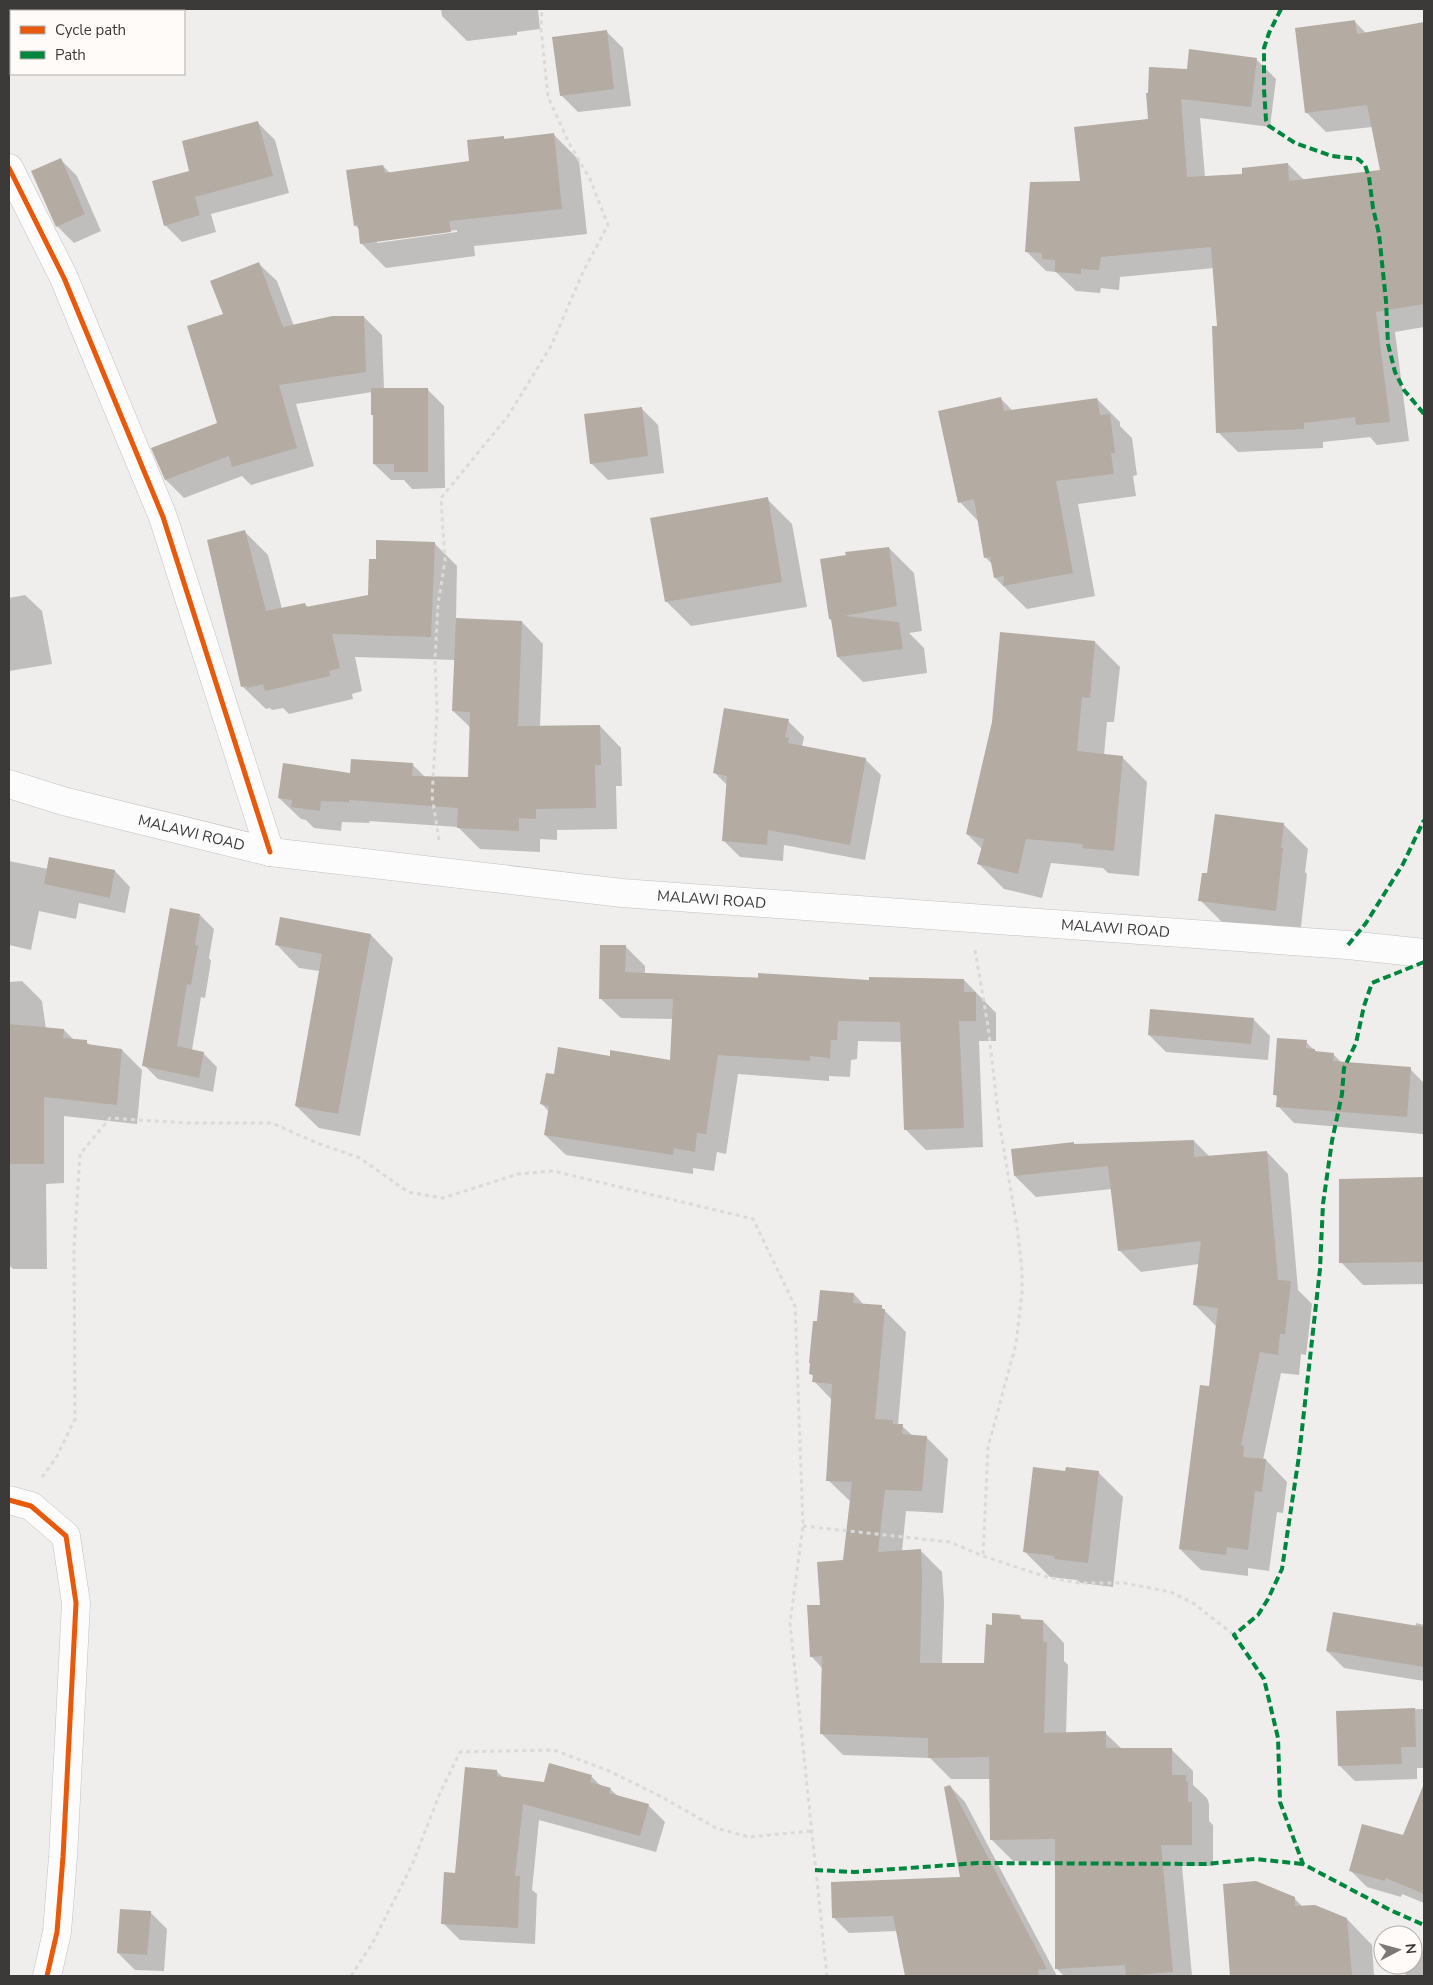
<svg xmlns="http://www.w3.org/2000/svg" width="1433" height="1985" font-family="'Nunito Sans',sans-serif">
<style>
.shadow{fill:#0003;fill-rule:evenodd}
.building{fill:#b4aba3}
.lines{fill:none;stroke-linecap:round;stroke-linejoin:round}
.minor-casing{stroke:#c3c1c0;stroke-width:29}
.major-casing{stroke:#c3c1c0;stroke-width:29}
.path{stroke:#dbdad9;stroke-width:3;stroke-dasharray:4 4;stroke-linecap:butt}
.minor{stroke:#fdfcfc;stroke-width:28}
.major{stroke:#fdfcfc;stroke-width:28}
.quiet{stroke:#00873e;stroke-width:4;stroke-dasharray:8 4;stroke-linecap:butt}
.cycleway-casing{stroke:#fffbf8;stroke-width:8}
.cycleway{stroke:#e8590c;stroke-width:5}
.labels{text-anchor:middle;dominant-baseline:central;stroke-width:5;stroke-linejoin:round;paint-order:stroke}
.street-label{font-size:15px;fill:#3c3a38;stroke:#fffbf8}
</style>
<rect width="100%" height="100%" fill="#f0eeec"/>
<!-- shadow -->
<path class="shadow" d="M441,9H538L540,29L517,32V35L467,41L442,16Z
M1355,22L1367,34L1424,23V327L1395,332L1409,441L1377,445L1370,437L1323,442V448L1238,452L1218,432L1219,327L1214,268L1120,277L1119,290L1101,288L1100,293L1076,291L1056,272L1046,271L1026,251L1081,182L1150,120L1188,70L1256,59L1276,79L1270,127L1200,118L1205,177L1243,175L1288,164L1304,180L1381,171L1372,127L1326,132L1306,112Z
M606,31L623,48L631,106L578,112L561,95Z
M258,123L275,140L289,193L211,214L216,232L182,242L165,225L191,172Z
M554,135L579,160L587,234L474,246L475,256L386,268L361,243L360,230L355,225L383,166L390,173L471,162L503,137L506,140ZM457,230V232L377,243V240Z
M60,159L77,176L101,231L74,243L57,226Z
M258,263L277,281L294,326L364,317L382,335L384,389H427L444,406L445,488L412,489L404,480H391L374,464V417L372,414V392L296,404L314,466L251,485L242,476L184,498L166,480L153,449L219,423L225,315Z
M1000,398L1013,411L1097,399L1120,422V426L1132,438L1137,475L1133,476L1136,496L1078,504L1095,596L1027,609L995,578L993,565L985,557L979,522L960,502Z
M641,408L658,425L664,473L608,480L591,463Z
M767,499L792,524L807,607L691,626L666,601Z
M245,532L268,555L282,609L305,604L309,608L370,596L377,561L434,543L457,566L456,619L522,622L543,644L540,727L600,726L621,748L622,786H616L617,829L557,830V840L540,839V852L480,849L458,827L369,821L370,823L342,822L341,831L314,828L306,820L301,819L279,798L351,774L412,764L426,778L469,779L471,728L453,711L456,660L355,657L362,691L352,694L353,699L289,714L283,708L272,710L270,708L266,709L242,686Z
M889,548L914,573L922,631L909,633L924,648L927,673L863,682L838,657L833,622L830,619Z
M25,595L42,611L52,664L9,671V598Z
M1095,642L1120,667L1114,722H1107L1104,755L1122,757L1147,782L1139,876L1108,873L1103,868L1051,863L1042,898L1004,889L979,864L982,849L967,834L993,722Z
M788,721L804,737L802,747L865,759L881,775L865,860L784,845L783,861L740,857L724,841L728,786L715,773Z
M1283,824L1308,849L1305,872L1307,874L1300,935L1225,925L1200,900L1208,875Z
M9,861L48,869L115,871L130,887L125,913L79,903L76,919L39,911L31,950L9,945Z
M200,915L214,929L209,958L211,961L205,998L201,997L192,1050L203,1053L217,1067L213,1092L158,1079L144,1065Z
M371,935L393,958L360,1136L319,1128L296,1106L320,971L299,968L277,945Z
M625,946L645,966V974L870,981L964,980L996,1013V1041H979L983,1147L926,1150L906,1130L902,1042L858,1041L857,1059L851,1060L850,1077L829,1076V1081L738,1074L726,1154L717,1152L714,1171L693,1168V1174L566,1155L545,1135L549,1112L542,1104L555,1076L611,1057L671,1062L673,1019L621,1018L600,998Z
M22,981L42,1001L46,1029L64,1030L74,1040L86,1042L91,1046L122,1050L142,1070L137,1124L64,1116V1183L46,1184L47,1269H13L9,1265V982Z
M1253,1019L1270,1036L1268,1060L1166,1052L1149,1035Z
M1306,1042L1317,1053L1333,1054L1342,1063L1410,1069L1424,1083L1423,1134L1294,1123L1278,1106V1098L1274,1094Z
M1194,1141L1210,1157L1267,1152L1288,1174L1298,1290L1312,1304L1306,1355L1301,1354L1299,1375L1281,1373L1263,1460H1266L1287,1482L1283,1513L1277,1512L1269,1571L1248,1568V1576L1201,1570L1180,1549L1210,1387L1216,1326L1194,1304L1199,1264L1141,1272L1119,1250L1112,1189L1036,1197L1015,1176L1073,1143L1075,1145Z
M1424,1179V1284L1363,1285L1341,1262L1340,1180Z
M854,1294L864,1305L881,1307L906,1332L898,1425L902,1426L913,1436L926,1437L948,1459L943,1513L906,1511L902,1551L920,1550L942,1572L944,1602L942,1665H985L993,1626L1020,1616L1024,1621H1043L1064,1643V1661L1068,1665L1066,1733H1105L1122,1749H1171L1193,1771V1785L1207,1798L1209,1804V1821L1213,1825V1866H1182L1192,1976H1064L1056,1968V1861H1013L991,1839L990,1779H951L930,1758L843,1755L821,1733L823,1669L811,1656L844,1561L851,1502L828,1480L832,1400L814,1381V1377L811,1374L818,1322Z
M1098,1472L1123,1497L1113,1587L1081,1583L1077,1580L1050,1577L1025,1552L1067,1473Z
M1416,1623L1424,1625V1681L1344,1668L1327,1651L1415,1627Z
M1424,1709V1768H1417V1779L1355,1781L1339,1765L1338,1712Z
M496,1771L504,1778L545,1783L591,1776L601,1786L610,1789L619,1797L648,1805L665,1822L656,1852L539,1820L532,1890L537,1894L535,1944L460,1940L443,1923L456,1874Z
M950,1786L965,1802L1057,1976H906L897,1931L849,1933L833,1917L962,1878Z
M1406,1832L1424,1839V1903L1402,1894L1401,1897L1367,1887L1351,1871L1404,1836Z
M1224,1885L1294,1898L1303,1907L1347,1919L1372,1945L1374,1976H1231Z
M150,1912L167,1929L164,1971L135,1970L118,1953Z
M1416,1948L1424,1951V1976H1405L1410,1965H1413V1956Z"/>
<!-- building -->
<path class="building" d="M1355,20L1357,34L1424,22V304L1376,312L1390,422L1356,425L1355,417L1304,423V429L1216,433L1212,326H1217L1211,247L1101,257L1099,270L1081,269V274L1055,272V260L1042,259V253L1025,252L1030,182L1080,181L1074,127L1148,119L1146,93H1148L1149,67L1187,69L1189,49L1257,58L1251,107L1181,99L1187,177L1242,174V168L1288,163L1289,181L1380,170L1367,105L1305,113L1295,28Z
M607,30L614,89L560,96L552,37Z
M258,121L273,176L195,197L200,215L164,226L152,181L189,171L182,141Z
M554,133L562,209L449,221L451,232L360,244L358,225L354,226L346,170L383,165L385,173L469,161L467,140L504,136V139Z
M61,158L85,214L56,227L31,171Z
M259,262L283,327L332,316H364L366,372L279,385L297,448L232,467L229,456L165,480L151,448L217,423L187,326L223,314L210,281Z
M371,388H428V472H394V464H373V415H371Z
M1001,397L1004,411L1097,398L1100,415L1110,414L1115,453H1111L1114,474L1056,481L1073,573L1003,586L1004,576L994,578L990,557L984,558L974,499L958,503L938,411Z
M642,407L648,456L590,464L584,414Z
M768,497L782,582L665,602L650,518Z
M245,530L266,611L305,603L306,607L368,595L369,559H376V540L435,542L431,637L332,634L340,668L329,671L330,676L265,691L263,684L247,688V686L241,687L207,540Z
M889,547L897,606L844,616L899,622L903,649L837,657L831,619H829L820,559L846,555L845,552Z
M456,618L522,621L518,726L600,725L601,765H595L596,808L536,809V819L519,818V831L457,828L458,808L349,800V802L321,801L320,811L291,807L292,800L278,798L283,763L350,773L351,759L413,763L412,776L468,777L470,712L452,711Z
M1000,632L1095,641L1090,698L1082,697L1077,751L1123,756L1114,851L1082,848L1083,844L1026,839L1018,874L977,864L984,839L966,834L992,722Z
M724,708L789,719L785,737L789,738L788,743L866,758L850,845L768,830L767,845L722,841L727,776L713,773Z
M1215,814L1284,823L1281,848H1283L1276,911L1198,901L1202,873H1207Z
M49,857L115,870L110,898L44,884Z
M170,908L200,914L195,945L198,946L191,985L187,984L177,1046L204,1052L199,1078L142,1066Z
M280,917L371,934L338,1114L295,1106L322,954L275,945Z
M600,945H626L625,972L758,978V973L869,980V977L964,979V992H976V1021H959L964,1128L904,1130L900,1022L838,1021L837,1040H831L830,1058L810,1056V1061L718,1055L706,1134L697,1133L695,1152L674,1148L673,1155L544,1135L549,1106L540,1104L546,1073L554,1074L558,1047L610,1056V1050L670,1060L673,999H599Z
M1150,1009L1254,1018L1251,1044L1148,1035Z
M9,1024L64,1029L63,1038L87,1040V1044L122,1049L117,1105L44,1097V1164H9Z
M1277,1038L1307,1040L1306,1048L1315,1049V1051L1334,1053L1333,1061L1411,1067L1407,1117L1276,1107L1277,1095H1273Z
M1194,1140V1157L1267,1151L1278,1280L1291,1281L1285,1334H1280L1278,1355L1260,1352L1241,1445L1244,1446L1243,1457L1266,1459L1262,1492L1255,1491L1248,1550L1227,1547L1226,1555L1179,1549L1200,1385L1209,1386L1218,1308L1193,1305L1201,1241L1118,1251L1108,1166L1014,1176L1011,1149L1074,1142V1144Z
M1424,1177V1262L1339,1263V1179Z
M820,1290L854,1293L853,1303L882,1305V1309H885L875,1419L893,1420V1424H903L902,1434L927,1436L922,1491L885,1490L878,1552L921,1549L922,1579L920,1663H984L986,1624L992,1625V1613L1020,1615V1619L1043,1620V1642H1047L1044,1733L1106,1731V1748H1172V1775H1186V1782L1188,1781V1802H1192V1845H1161L1173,1972L1126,1976L1125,1965L1055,1969V1839L990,1840L989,1757L928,1758V1738L820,1734L822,1656L810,1657L807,1605H820L817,1562L843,1560L852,1482L826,1481L832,1384L812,1382L813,1375L809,1374L810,1363H809L813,1321H817Z
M1033,1467L1065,1471L1066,1467L1099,1471L1088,1563L1054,1559L1055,1556L1023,1552Z
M1333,1612L1424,1627V1667L1326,1651Z
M1415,1708L1416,1747H1401L1402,1764L1338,1766L1336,1711Z
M549,1763L592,1775L590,1782L611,1788L609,1793L649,1804L640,1836L523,1804L515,1876H520L518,1928L441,1924L444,1872L455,1873L465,1767L497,1770V1776L544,1782Z
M950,1785L1047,1969L1038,1970L1039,1976H905L893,1916L832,1918L831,1882L960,1877L944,1787Z
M1423,1786H1424V1894L1386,1878L1385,1881L1349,1871L1362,1824L1403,1835Z
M1256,1881L1295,1897V1906L1315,1905L1347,1918L1352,1976H1230L1223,1884Z
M120,1909L151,1911L147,1955L117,1953Z"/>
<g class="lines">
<defs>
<path id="minor" d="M9,168L64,278L163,517L270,852
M9,1500L31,1506L66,1536L76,1603L63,1857L57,1932L47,1976"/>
<g id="major">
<path id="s1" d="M9,784L63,801L270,852L622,893L1348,945L1424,953"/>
</g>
</defs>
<!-- minor casing -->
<use href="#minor" class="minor-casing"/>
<!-- major casing -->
<use href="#major" class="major-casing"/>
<!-- path -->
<path class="path" d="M439,840L432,796L437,713L435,661L438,604L445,561L441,498L508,416L551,346L583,272L608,225L590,179L569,143L548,97L541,28L542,9
M975,950L988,1026L999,1121L1017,1227L1022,1271V1293L1016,1344L988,1447L983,1556
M42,1477L56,1458L75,1419L74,1248L80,1154L110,1118L185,1123H272L317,1143L360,1158L408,1192L443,1198L518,1174L553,1171L753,1219L795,1306L803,1526L790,1623L827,1976
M803,1526L950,1542L983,1556L1047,1577L1079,1583H1124L1171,1592L1193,1603L1234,1635
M351,1976L372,1944L412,1865L440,1793L460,1752L554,1750L609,1771L662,1797L716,1828L749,1837L811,1831"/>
<!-- minor -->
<use href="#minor" class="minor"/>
<!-- major -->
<use href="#major" class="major"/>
<!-- quiet -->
<path class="quiet" d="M1281,9L1269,33L1264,48V89L1266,120L1269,126L1295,143L1332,156L1358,159L1365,165L1369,177L1373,208L1379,234L1386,301L1388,344L1395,372L1404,390L1424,414
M1348,945L1366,923L1403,864L1424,820
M1424,962L1372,983L1364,1006L1356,1043L1344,1068L1342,1094L1332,1141L1323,1204L1320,1269L1299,1456L1282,1569L1268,1599L1258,1615L1234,1635L1264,1679L1278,1738L1280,1802L1303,1864L1390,1910L1424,1925
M815,1870L854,1872L978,1863L1205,1864L1255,1859L1303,1864"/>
<defs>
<path id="cycleway" d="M9,168L64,278L163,517L270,852
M9,1500L31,1506L66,1536L76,1603L63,1857L57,1932L47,1976"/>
</defs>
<!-- cycleway casing -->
<use href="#cycleway" class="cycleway-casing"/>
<!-- cycleway -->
<use href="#cycleway" class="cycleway"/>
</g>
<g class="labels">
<!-- street labels -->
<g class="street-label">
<text stroke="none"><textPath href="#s1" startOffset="189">MALAWI ROAD</textPath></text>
<text stroke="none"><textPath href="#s1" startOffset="714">MALAWI ROAD</textPath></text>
<text stroke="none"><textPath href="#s1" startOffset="1119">MALAWI ROAD</textPath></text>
</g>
</g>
<!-- border -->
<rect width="1433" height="1985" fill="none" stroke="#3c3a38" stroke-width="20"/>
<!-- legend -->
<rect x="10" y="10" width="175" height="65" fill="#fffbf8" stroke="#b1aeab"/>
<rect x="20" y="26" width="25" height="8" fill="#e8590c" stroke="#b1aeab"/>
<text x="55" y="35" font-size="15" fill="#3c3a38">Cycle path</text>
<rect x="20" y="51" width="25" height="8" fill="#00873e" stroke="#b1aeab"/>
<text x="55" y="60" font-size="15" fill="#3c3a38">Path</text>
<!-- north arrow -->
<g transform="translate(1398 1950) rotate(84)"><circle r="24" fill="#fffbf8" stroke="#b1aeab"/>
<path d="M0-4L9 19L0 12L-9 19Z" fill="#7b7977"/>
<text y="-8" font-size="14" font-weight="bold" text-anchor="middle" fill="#3c3a38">N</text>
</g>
</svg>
